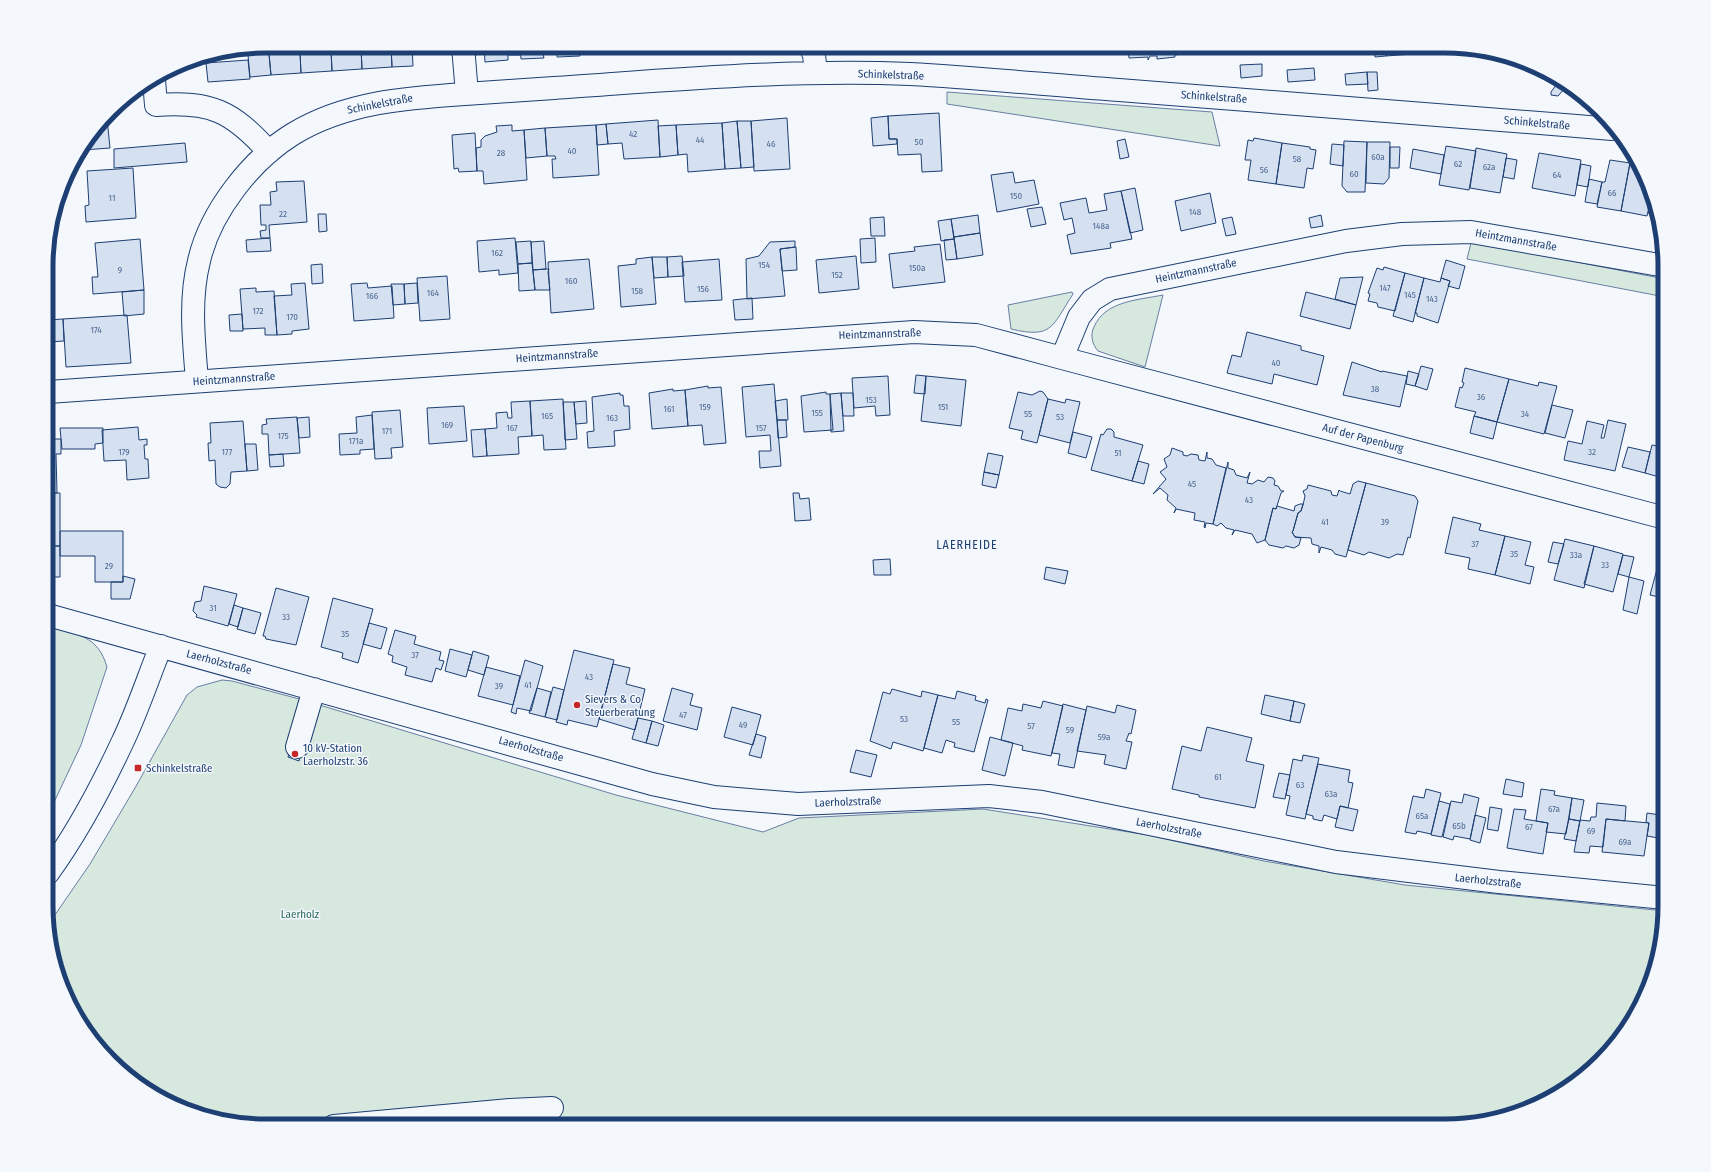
<svg xmlns="http://www.w3.org/2000/svg" width="1711" height="1172" font-family="'Fira Sans Condensed',sans-serif">
<style>
.green{fill:#d7e8df;stroke:#687fa3}
.parking{fill:#e3e8f0;stroke:#687fa3}
.building{fill:#d5e0f0;stroke:#1d3f73}
.lines{fill:none;stroke-linecap:round;stroke-linejoin:round}
.minor-casing{stroke:#1d3f73;stroke-width:24}
.minor{stroke:#f4f7fb;stroke-width:22}
.poi-dot{fill:#c62828;stroke:#f4f7fb;stroke-width:1.5}
.labels{text-anchor:middle;dominant-baseline:central;stroke-width:3;stroke-linejoin:round;paint-order:stroke}
.number-label{font-size:9px;fill:#4b6792}
.street-label{font-size:11px;fill:#1d3f73;stroke:#f4f7fb}
.poi-label{font-size:11px;fill:#1d3f73;stroke:#f4f7fb;text-anchor:start}
.park-label{font-size:11px;fill:#2c6c60;stroke:#f4f7fb}
.neighbourhood-label{font-size:12px;letter-spacing:1px;fill:#1d3f73;stroke:#f4f7fb}
.rim{fill:none;stroke:#1d3f73;stroke-width:5}
</style>
<rect width="100%" height="100%" fill="#f4f7fb"/>
<!-- green -->
<path class="green" d="M947,92L1212,112L1220,146L947,104Z
M1471,243L1504,248L1665,279V297L1467,259Z
M1072,292L1073,294C1052,326 1053,339 1011,329L1008,305Z
M1163,295L1145,367L1098,351C1092,344 1090,335 1094,327C1105,301 1138,300 1163,295Z
M48,626C76,634 98,635 107,667L81,745L48,815Z
M222,680L232,681L303,700L616,795L763,832L799,818L983,809L1148,835L1264,861L1405,885L1665,911V920L1653,977L1620,1040L1590,1071L1542,1103L1502,1119L1445,1126H556L557,1099L319,1118L297,1126H252L195,1114L132,1081L75,1016L48,934V925L90,864L135,788L187,695L197,687Z"/>
<!-- parking -->
<path class="parking" d="M554,1118V1126H455Z"/>
<!-- building -->
<path class="building" d="M391,46H412L413,66L392,67Z
M391,46L392,67L362,69L361,48Z
M473,46H484V54L473,55Z
M484,46H520V55H508V60L485,62Z
M520,46H556V53L543,54L544,58L521,59Z
M556,46H593V49L580,50V56L557,57Z
M593,46H628V47L615,48V53L593,54Z
M628,46H651V51L629,52Z
M683,46H694V49L683,50Z
M694,46H704V49H694Z
M704,46H713L714,48L704,49Z
M1008,46H1057V49L1038,50V47L1009,49Z
M1057,46H1068L1069,48L1057,49Z
M1099,46H1128V48L1100,50Z
M1128,46H1174L1175,57L1157,59V56H1150L1148,60V57L1129,58Z
M1174,46H1187V53L1175,55Z
M1374,46H1385L1386,56L1375,57Z
M1385,46H1438V52L1386,56Z
M1438,46H1459L1476,50L1438,52Z
M361,48L362,69L332,71L331,50Z
M331,50L332,71L301,73L300,52Z
M300,52L301,73L271,75L269,54Z
M269,54L271,75L250,77L248,55Z
M248,60L250,79L208,82L206,63Z
M1262,64V76L1241,78L1240,65Z
M1314,68L1315,80L1288,82L1287,70Z
M1367,72L1368,84L1346,85L1345,74Z
M1367,72H1377L1378,90L1368,91Z
M1559,81L1572,88L1564,89L1560,85Z
M1556,85H1560L1564,89L1558,96L1551,95V92Z
M939,113L942,171L922,172L921,154L898,155L897,139H889L888,116Z
M888,116L889,139H897V144L873,146L871,118Z
M107,118L110,148L83,150Z
M787,118L790,169L754,171L751,121Z
M658,120L660,157L624,159L622,143L608,144L606,124Z
M737,121L741,168L725,169L722,123Z
M737,121H751L754,167L741,168Z
M722,123L725,169L688,172L687,154L678,155L676,125Z
M606,124L608,144L597,145L596,125Z
M512,125V131L524,130L527,180L484,184L483,171H477L476,148L481,147V140L485,136L497,132L496,126Z
M596,125L599,175L553,178L552,159H556L555,156H547L545,128Z
M676,125L678,155L660,157L658,126Z
M545,128L547,156L526,158L524,130Z
M475,133L477,171L459,172L458,168L454,169L452,135Z
M1254,138L1282,143L1276,184L1248,180L1251,160H1245L1248,140L1253,141Z
M1125,139L1129,157L1120,159L1117,141Z
M1344,141L1367,142L1365,192H1347L1342,186Z
M1367,142H1390L1389,178L1384,184L1366,183Z
M185,143L187,162L114,168V149Z
M1282,143L1310,147V149L1316,150L1313,169L1307,168L1304,188L1276,184Z
M1332,144L1344,145L1343,166L1330,164Z
M1446,146L1476,151L1469,190L1439,185Z
M1390,147H1400L1399,168H1390Z
M1476,148L1507,154L1500,193L1470,188Z
M1413,149L1444,155L1441,174L1410,168Z
M1539,153L1581,160L1575,196L1532,188Z
M1506,158L1517,160L1514,179L1503,177Z
M1610,160L1630,163L1621,211L1597,207L1602,182H1605Z
M1630,163L1639,165L1648,187V191H1650L1652,195L1647,216L1621,211Z
M1581,164L1591,166L1588,187L1577,185Z
M133,168L136,218L86,222L85,206L89,205L87,171Z
M1013,172L1015,183L1034,180L1039,204L997,212L991,175Z
M1589,179L1602,182L1597,204L1585,202Z
M304,181L307,222L269,225L270,238H261L260,231L266,230V225H261L260,205H271L270,192L277,191L276,182Z
M1135,188L1143,230L1130,233L1121,191Z
M1121,191L1132,239L1110,243L1111,248L1071,254L1067,235L1075,233L1072,218L1064,220L1060,203L1086,198L1089,213L1107,210L1104,194Z
M1210,193L1216,223L1181,231L1175,201Z
M1652,195L1657,209L1658,215L1648,213Z
M1042,207L1046,224L1031,227L1027,209Z
M318,214H326L327,231L319,232Z
M978,215L980,233L954,237L951,219Z
M1321,215L1323,226L1311,228L1309,218Z
M884,217L885,236H871L870,218Z
M1232,217L1236,234L1226,236L1222,219Z
M951,219L954,239L941,241L938,221Z
M980,233L983,255L957,259L954,237Z
M270,238L271,251L247,252L246,240Z
M515,238L518,273L499,275V270L479,272L477,241Z
M875,238L876,262L861,263L860,239Z
M140,239L144,290L93,294L92,277H98L95,243Z
M954,239L957,259L946,260L944,240Z
M531,241L532,263L518,264L516,242Z
M544,241L546,269L533,270L531,242Z
M795,241V247L780,249L785,296L747,299L746,259L759,256L770,242Z
M940,244L945,282L893,288L889,254L915,251L914,247Z
M796,247L797,270L782,271L780,249Z
M682,256L684,276L668,277L667,257Z
M856,256L859,289L819,293L816,260Z
M652,257H667L668,277L654,278Z
M652,257L656,304L621,307L618,266L636,264V259Z
M589,259L594,309L551,313L548,262Z
M719,259L722,300L685,302L682,262Z
M1446,260L1465,266L1459,289L1448,286L1450,281L1441,278Z
M532,263L535,290L519,291L518,264Z
M322,264L323,283L312,284L311,265Z
M1384,267L1405,273L1395,311L1378,307L1377,303L1368,301L1370,294L1368,293L1377,268L1383,270Z
M546,269H549L548,272L550,290H535L533,270Z
M1405,273L1424,278L1413,322L1393,316Z
M447,276L450,319L420,321L417,278Z
M1363,277L1356,305L1335,299L1340,278Z
M1424,278L1440,282L1441,278L1450,281L1438,323L1417,316V313H1415Z
M305,283L309,329L292,331V334L277,335L274,296L292,295L291,284Z
M367,283L368,288L392,286L394,318L354,321L351,284Z
M417,283L418,303L405,304L404,284Z
M391,284H404L405,304L393,305Z
M256,288V292L274,291L277,335H265V328L243,329L240,289Z
M144,290V314L124,316L122,292Z
M1306,292L1356,305L1350,329L1300,316Z
M752,298L753,319L735,320L733,300Z
M242,314L243,331H230L229,315Z
M127,315L131,363L66,367L63,319Z
M63,319L64,341L48,342V320Z
M1247,332L1301,346V350L1324,356L1317,385L1274,374L1272,384L1227,373L1232,355L1241,357Z
M1352,362L1382,372V371L1407,376L1400,407L1343,395Z
M1421,366L1433,369L1427,390L1415,386Z
M1465,368L1509,379L1497,422L1474,416L1476,412L1455,407L1460,387L1462,388L1464,383L1462,382Z
M1408,371L1419,374L1415,386L1406,384Z
M916,375L926,376L925,394L914,393Z
M888,376L890,415L876,416L875,406L854,408L852,378Z
M926,376L966,380L961,426L921,421Z
M1509,379L1538,386L1539,382L1557,386L1544,434L1497,422Z
M774,384L781,466L760,468L759,451H771L770,435L746,437L742,387Z
M708,386V388L721,387L726,443L704,445L702,425L688,426L685,390Z
M673,389V391L685,390L688,426L652,429L649,393Z
M1040,391L1043,392L1048,399L1037,443L1021,439L1023,431L1009,428L1018,392L1032,395Z
M826,392V394H830L833,430L804,432L801,396Z
M620,393V395H623L624,406H629L630,429L614,431L615,446L588,448L587,432L594,431L592,397Z
M841,393H853L854,416H843Z
M841,393L844,431L831,432L830,394Z
M563,399L566,449L544,450L543,435L532,436L530,401Z
M787,399L788,420H777L775,401Z
M1048,399L1065,403L1066,399L1080,402L1070,443L1039,435Z
M530,401L532,436L518,437L519,454L487,456L485,429L497,428L496,413L507,412L508,418H512L511,402Z
M586,401L587,423L576,424L574,402Z
M563,402H574L577,439L565,440Z
M1552,405L1573,410L1565,438L1545,433Z
M464,406L467,441L429,444L427,408Z
M400,410L403,447L391,448L392,458L375,459L372,412Z
M372,415L374,449L360,450V454L340,455L339,434L357,433L356,417Z
M1474,416L1497,422L1493,439L1470,433Z
M297,417L300,453L269,455L268,434H262V425L267,424L266,419Z
M309,417L310,437L299,438L297,418Z
M777,420H786L787,437L778,438Z
M1608,420L1626,424L1615,471L1564,460L1568,441L1582,444L1587,421L1604,425L1601,438H1604Z
M243,421L247,471L231,472L230,484L226,488L220,487L216,484L215,460L209,461L208,443H211L210,423Z
M138,427L139,440L147,439V445H144L145,459H148L149,478L127,480L126,460L104,461L102,430Z
M60,428H103V443L95,444V449H62Z
M485,429L487,456L473,457L471,430Z
M1107,429H1111L1114,432V437L1143,445L1132,481L1091,470L1101,434L1103,435Z
M1073,432L1092,437L1086,458L1068,453Z
M48,439H61V454H56L57,493H48Z
M1659,442L1665,443L1663,478L1645,473L1652,445L1658,446Z
M245,444H256L258,470L247,471Z
M1628,447L1650,452L1645,473L1622,467Z
M1172,448L1183,452V455L1187,456L1191,454L1198,455L1199,460L1205,461L1207,452V458L1212,459L1216,465L1226,468L1213,524L1206,523L1205,528L1204,527L1205,522L1194,520L1195,513L1176,509L1174,513L1176,508L1167,500L1168,495L1160,488L1153,494L1166,479L1160,472L1167,467L1164,459L1170,455Z
M988,453L1003,456L999,475L984,472Z
M283,454L284,466L270,467L269,455Z
M1138,461L1149,464L1144,484L1132,481Z
M1228,462V468L1234,470L1236,475L1247,478L1250,472L1247,483L1252,484L1258,480L1264,482L1268,477L1273,478L1275,481L1274,485L1278,486L1281,491H1284L1281,493L1276,509L1273,508L1265,540L1257,543L1252,534L1235,530L1232,535L1234,530L1226,528L1221,523L1217,526L1213,524Z
M984,472L999,475L996,488L982,485Z
M1358,481L1366,483L1346,557L1335,554L1332,550L1321,547L1319,553V546L1312,544L1311,538L1295,537L1292,532L1293,531L1298,513L1301,511L1303,505L1305,496L1303,491L1307,489L1308,485L1331,491L1332,495L1337,496L1339,490L1340,491L1350,494L1353,484Z
M1366,483L1415,496L1418,501L1410,538L1408,537L1403,555L1397,554L1389,558L1369,552L1364,555L1348,550Z
M48,493H60V546H48Z
M793,493H799L800,499L809,498L811,520L795,521Z
M1300,504H1303L1301,511L1298,513L1293,531L1292,532L1295,537L1301,538L1299,545L1294,548L1286,546L1283,548L1269,545L1265,540L1273,508L1276,509L1277,506L1294,511L1295,506Z
M1453,517L1481,524L1479,530L1505,536L1495,575L1468,569L1470,558L1445,553Z
M60,531H123V582H95V556H60Z
M1505,536L1531,542L1525,565L1534,567L1530,584L1495,575Z
M1565,539L1594,546L1584,588L1554,580Z
M1553,542L1564,544L1558,564L1548,562Z
M48,546H60V577H48Z
M1594,546L1623,554L1613,592L1584,584Z
M1661,554L1665,555L1664,598L1650,595Z
M1623,555L1634,557L1629,577L1618,574Z
M890,559L891,575H874L873,560Z
M1046,567L1068,571L1065,584L1044,579Z
M123,576L135,579L130,599H111V582H123Z
M1629,577L1644,581L1637,614L1623,610Z
M204,586L237,594L228,626L196,617L197,615L193,611L195,602L201,601Z
M276,588L309,597L296,645L266,639L265,636H263Z
M333,598L373,609L358,663L342,658L343,653L321,647Z
M234,605L243,608L238,627L229,624Z
M243,608L261,613L255,634L237,629Z
M369,623L387,628L381,649L363,644Z
M395,630L416,636L414,644L441,652L439,660L444,661L441,670L436,668L432,682L405,675L407,667L392,662L393,656L388,654Z
M450,649L472,655L466,677L445,671Z
M574,650L614,660L597,727L568,720L567,725L556,722Z
M473,651L489,656L484,675L468,670Z
M525,660L543,666L531,711L517,708L516,714L511,712Z
M613,664L630,668L626,684L645,689L635,730L599,719Z
M486,667L520,676L513,705L478,696Z
M553,687L564,690L557,720L545,717Z
M537,688L551,692L545,717L529,713Z
M672,688L693,694L690,705L702,708L697,730L663,721Z
M892,689L921,697L922,691L938,695L923,751L893,742L891,749L870,741L883,692L890,694Z
M957,691L976,696L975,700L985,703L986,699L988,700L974,752L954,747L955,743L946,740L942,753L924,748L938,695L955,699Z
M1265,695L1294,701L1290,721L1261,714Z
M1043,701L1063,706L1051,756L1022,750L1023,746L1001,740L1008,708L1022,711L1023,704L1041,708Z
M1294,701L1305,704L1300,723L1290,721Z
M1063,704L1086,710L1074,768L1058,765L1060,754L1052,753Z
M1117,705L1136,710L1131,734L1129,733L1126,741L1132,742L1126,769L1104,764L1106,755L1077,751L1087,706L1115,713Z
M732,707L761,715L753,745L724,737Z
M638,718L652,721L646,743L632,739Z
M652,721L664,725L658,746L646,743Z
M1207,727L1252,738L1246,761L1264,765L1255,808L1199,797V795L1172,789L1182,746L1201,751Z
M756,734L766,737L761,758L749,755Z
M990,737L1013,743L1005,776L982,770Z
M291,746L302,750L299,761L288,757Z
M856,750L877,755L871,777L850,772Z
M1303,755L1319,758L1305,819L1286,815L1290,796L1286,795L1293,759L1302,761Z
M1318,764L1350,770L1348,782L1353,783L1348,808L1340,806L1337,819L1324,815L1322,821L1313,819V816L1306,814Z
M1279,773L1290,775L1285,799L1273,797Z
M1506,779L1524,783L1522,797L1503,794Z
M1426,789L1441,793L1431,834L1417,831L1416,834L1405,832L1413,796L1424,798Z
M1541,789L1555,791L1554,795L1572,798L1566,834L1546,832L1548,823L1536,821Z
M1464,794L1479,798L1470,839L1454,836L1453,840L1443,837L1451,801L1462,803Z
M1572,798L1584,800L1580,821L1569,819Z
M1439,801L1450,804L1442,837L1431,835Z
M1597,803L1626,806L1625,821L1606,819L1603,847L1590,846L1589,853L1574,852L1580,820L1590,821L1591,817H1596Z
M1340,806L1358,810L1353,831L1335,827Z
M1490,807L1502,809L1498,831L1487,829Z
M1514,809L1526,810L1524,819L1548,823L1543,854L1507,848Z
M1647,813L1660,815L1658,838L1647,836L1649,823L1646,822Z
M1475,815L1486,818L1480,843L1470,840Z
M1569,819L1580,821L1576,841L1564,839Z
M1606,819L1649,823L1644,856L1602,852Z"/>
<g class="lines">
<defs>
<path id="minor" d="M463,46L467,94
M810,46L814,55L816,73
M154,80L156,105C211,101 232,111 269,152
M1062,358L1665,518
M197,381C194,342 189,300 199,261C210,212 251,160 293,134C346,102 406,98 465,94C495,92 524,90 554,88C672,80 791,69 910,74C980,78 1050,85 1119,90C1284,102 1448,115 1612,129
M48,392L914,332L976,335L1062,358L1079,317L1092,300L1110,289L1346,241L1402,234L1471,232L1665,266
M48,615L652,784L714,797L798,804L989,796L1042,802L1336,862L1499,882L1665,898
M297,747L314,689
M48,873C77,833 101,788 122,743C137,712 148,678 161,646
M334,1126L510,1110L552,1108"/>
</defs>
<!-- minor casing -->
<use href="#minor" class="minor-casing"/>
<!-- minor -->
<use href="#minor" class="minor"/>
</g>
<!-- markers -->
<g class="poi-dot">
<circle cx="577" cy="705" r="4"/>
<circle cx="295" cy="754" r="4"/>
<rect x="134" y="764" width="8" height="8" rx="2"/>
</g>
<g class="labels">
<!-- number labels -->
<g class="number-label">
<text x="633" y="134">42</text>
<text x="700" y="140">44</text>
<text x="919" y="142">50</text>
<text x="771" y="144">46</text>
<text x="572" y="151">40</text>
<text x="501" y="153">28</text>
<text x="1378" y="157">60a</text>
<text x="1297" y="159">58</text>
<text x="1458" y="164">62</text>
<text x="1489" y="167">62a</text>
<text x="1264" y="170">56</text>
<text x="1354" y="174">60</text>
<text x="1557" y="175">64</text>
<text x="1612" y="193">66</text>
<text x="1016" y="196">150</text>
<text x="112" y="198">11</text>
<text x="1195" y="212">148</text>
<text x="283" y="214">22</text>
<text x="1101" y="226">148a</text>
<text x="497" y="253">162</text>
<text x="764" y="265">154</text>
<text x="917" y="268">150a</text>
<text x="120" y="270">9</text>
<text x="837" y="275">152</text>
<text x="571" y="281">160</text>
<text x="1385" y="288">147</text>
<text x="703" y="289">156</text>
<text x="637" y="291">158</text>
<text x="433" y="293">164</text>
<text x="1410" y="295">145</text>
<text x="372" y="296">166</text>
<text x="1432" y="299">143</text>
<text x="258" y="311">172</text>
<text x="292" y="317">170</text>
<text x="96" y="330">174</text>
<text x="1276" y="363">40</text>
<text x="1375" y="389">38</text>
<text x="1481" y="397">36</text>
<text x="871" y="400">153</text>
<text x="705" y="407">159</text>
<text x="943" y="407">151</text>
<text x="669" y="409">161</text>
<text x="817" y="413">155</text>
<text x="1028" y="414">55</text>
<text x="1525" y="414">34</text>
<text x="547" y="416">165</text>
<text x="1060" y="417">53</text>
<text x="612" y="418">163</text>
<text x="447" y="425">169</text>
<text x="512" y="428">167</text>
<text x="761" y="428">157</text>
<text x="387" y="431">171</text>
<text x="283" y="436">175</text>
<text x="356" y="441">171a</text>
<text x="124" y="452">179</text>
<text x="227" y="452">177</text>
<text x="1592" y="452">32</text>
<text x="1118" y="453">51</text>
<text x="1192" y="484">45</text>
<text x="1249" y="500">43</text>
<text x="1325" y="522">41</text>
<text x="1385" y="522">39</text>
<text x="1475" y="544">37</text>
<text x="1514" y="554">35</text>
<text x="1576" y="555">33a</text>
<text x="1605" y="565">33</text>
<text x="109" y="566">29</text>
<text x="213" y="608">31</text>
<text x="286" y="617">33</text>
<text x="345" y="634">35</text>
<text x="415" y="655">37</text>
<text x="589" y="677">43</text>
<text x="528" y="685">41</text>
<text x="499" y="686">39</text>
<text x="683" y="715">47</text>
<text x="904" y="719">53</text>
<text x="956" y="722">55</text>
<text x="743" y="725">49</text>
<text x="1031" y="726">57</text>
<text x="1070" y="730">59</text>
<text x="1104" y="737">59a</text>
<text x="1218" y="777">61</text>
<text x="1300" y="785">63</text>
<text x="1331" y="794">63a</text>
<text x="1554" y="809">67a</text>
<text x="1422" y="816">65a</text>
<text x="1459" y="826">65b</text>
<text x="1529" y="827">67</text>
<text x="1591" y="831">69</text>
<text x="1625" y="842">69a</text>
</g>
<!-- street labels -->
<g class="street-label">
<text transform="translate(891 75) rotate(2)">Schinkelstraße</text>
<text transform="translate(1214 97) rotate(4)">Schinkelstraße</text>
<text transform="translate(380 104) rotate(-11)">Schinkelstraße</text>
<text transform="translate(1537 123) rotate(5)">Schinkelstraße</text>
<text transform="translate(1516 240) rotate(10)">Heintzmannstraße</text>
<text transform="translate(1196 271) rotate(-12)">Heintzmannstraße</text>
<text transform="translate(880 334) rotate(-2)">Heintzmannstraße</text>
<text transform="translate(557 356) rotate(-4)">Heintzmannstraße</text>
<text transform="translate(234 379) rotate(-4)">Heintzmannstraße</text>
<text transform="translate(1363 438) rotate(15)">Auf der Papenburg</text>
<text transform="translate(219 662) rotate(15)">Laerholzstraße</text>
<text transform="translate(531 749) rotate(16)">Laerholzstraße</text>
<text transform="translate(848 802) rotate(-2)">Laerholzstraße</text>
<text transform="translate(1169 828) rotate(11)">Laerholzstraße</text>
<text transform="translate(1488 881) rotate(6)">Laerholzstraße</text>
</g>
<!-- poi labels -->
<g class="poi-label">
<text x="585" y="699">Sievers &amp; Co<tspan x="585" dy="13">Steuerberatung</tspan></text>
<text x="303" y="748">10 kV-Station<tspan x="303" dy="13">Laerholzstr. 36</tspan></text>
<text x="146" y="768">Schinkelstraße</text>
</g>
<!-- park labels -->
<g class="park-label">
<text x="300" y="914">Laerholz</text>
</g>
<!-- neighbourhood labels -->
<g class="neighbourhood-label">
<text x="967" y="545">LAERHEIDE</text>
</g>
</g>
<!-- crop -->
<path d="M0 0H1711V1172H0ZM266 53H1445A213 213 0 0 1 1658 266V906A213 213 0 0 1 1445 1119H266A213 213 0 0 1 53 906V266A213 213 0 0 1 266 53Z" fill="#f4f7fb" fill-rule="evenodd"/>
<path class="rim" d="M266 53H1445A213 213 0 0 1 1658 266V906A213 213 0 0 1 1445 1119H266A213 213 0 0 1 53 906V266A213 213 0 0 1 266 53Z"/>
</svg>
